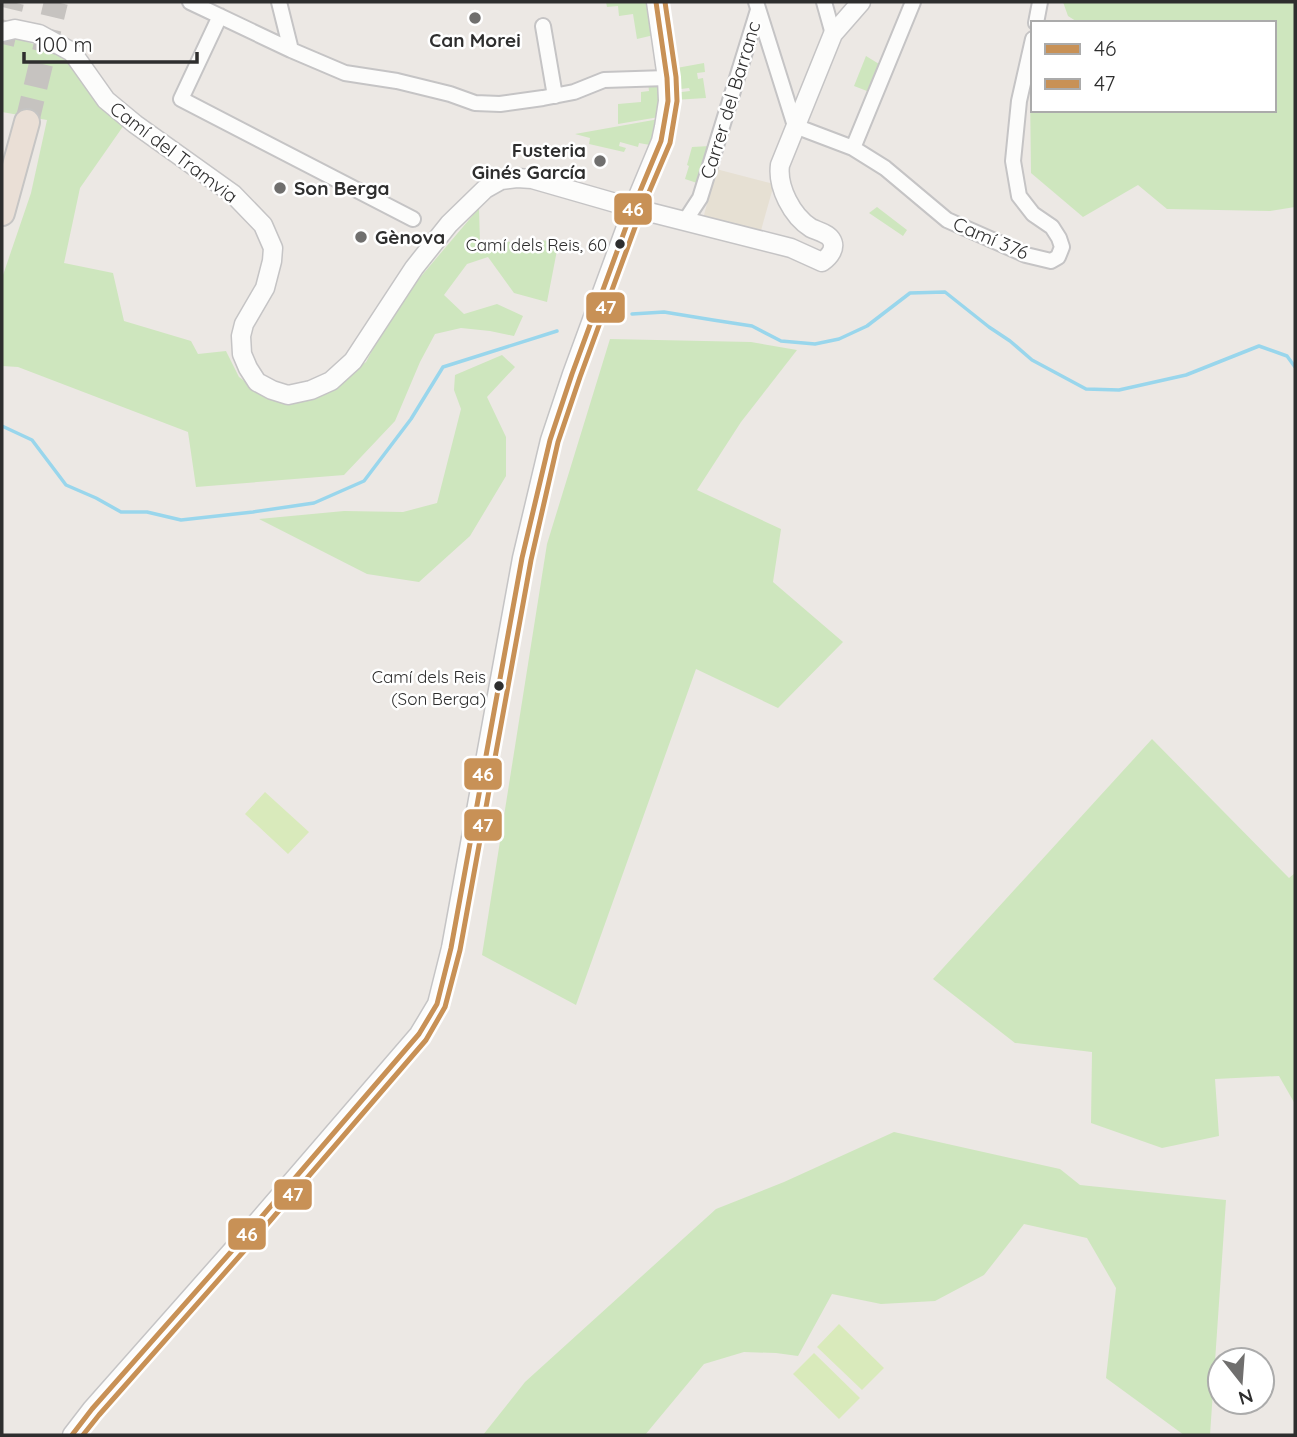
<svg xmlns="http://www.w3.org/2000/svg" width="1297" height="1437" font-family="Quicksand,sans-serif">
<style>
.education{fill:#e6e0d3}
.green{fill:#cee6be}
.pitch{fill:#d9eabb}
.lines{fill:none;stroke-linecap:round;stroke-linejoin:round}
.stream{stroke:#99d6ec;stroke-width:3.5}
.motorway-tunnel{stroke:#c6c3c0;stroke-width:24;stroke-dasharray:24 12;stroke-linecap:butt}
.minor-casing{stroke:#c5c4c5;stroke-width:18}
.tertiary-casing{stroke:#c5c4c5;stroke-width:21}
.motorway-casing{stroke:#c6c5c4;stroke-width:28}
.minor{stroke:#fcfcfb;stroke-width:14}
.tertiary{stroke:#fcfcfb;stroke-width:18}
.motorway{stroke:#eadfd6;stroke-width:24}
.bus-1-casing{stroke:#fff;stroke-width:10}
.bus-2-casing{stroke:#fff;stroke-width:10}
.bus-1{stroke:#c89156;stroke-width:5}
.bus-2{stroke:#c89156;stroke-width:5}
.poi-dot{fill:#706f6e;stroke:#fff;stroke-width:2.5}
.bus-dot{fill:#2e2e2e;stroke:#fff;stroke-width:2.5}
.labels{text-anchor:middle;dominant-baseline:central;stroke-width:5;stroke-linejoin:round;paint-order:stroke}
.bus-label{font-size:17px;fill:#2e2e2e;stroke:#fff;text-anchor:end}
.poi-label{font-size:19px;font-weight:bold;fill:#2e2e2e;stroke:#fff;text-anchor:start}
.street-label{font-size:19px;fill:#2e2e2e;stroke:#fff}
.line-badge{stroke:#fff;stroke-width:2.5}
.badge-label{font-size:19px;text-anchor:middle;font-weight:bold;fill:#fff}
</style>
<rect width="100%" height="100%" fill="#ece8e4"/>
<!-- education -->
<path class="education" d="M716,169L774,184L760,234L703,219Z"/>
<!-- green -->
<path class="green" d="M606,2H648L654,35L637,39L633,14L619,16L618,6L607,7Z
M1063,2H1295V207L1270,211L1167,209L1138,185L1083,217L1031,173L1030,91L1033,77V110H1274V23H1079L1068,16Z
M19,39L59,53L78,71L124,125L80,188L64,263L113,273L124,321L191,341L198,354L226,351L239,377L264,395L337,383L366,362L395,307L479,208L480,243L559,240L547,302L514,293L488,257L467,264L444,295L464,314L497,304L523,316L514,336L490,331L461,328L435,334L420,362L395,421L344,475L196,487L188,432L18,367L2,366V278L31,193L47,120L2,112V43Z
M866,56L879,64L867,91L854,86Z
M704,63L705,72L697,73L698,79L703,78L706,98L674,100L673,93L690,91L689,88L673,90L671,69Z
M648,82H658L660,99L658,100L657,108H660L659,117L618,124V104L641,102V92L649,91Z
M659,119L650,145L639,143L638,147L620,142L619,146L626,148L624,152L589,144L590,138L575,134Z
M710,146L697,183L685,179L689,166L687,165L692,147Z
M877,207L907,230L903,236L869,213Z
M610,339L751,342L797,350L741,422L697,490L781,529L773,582L843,642L778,708L696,669L576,1005L482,955L547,544Z
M502,355L515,367L487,397L506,437V476L470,536L419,582L367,574L259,519L344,511L403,512L437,503L461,409L454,390L455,375Z
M1152,739L1289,878L1295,873V1104L1279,1076L1215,1079L1219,1136L1162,1148L1091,1123L1092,1052L1015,1043L933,979Z
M894,1132L1060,1169L1080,1185L1226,1200L1210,1435H1184L1106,1378L1116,1288L1087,1238L1024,1224L984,1275L935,1301L881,1304L832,1294L798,1356L776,1353L744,1352L704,1364L645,1435H483L525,1382L716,1209L784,1182Z"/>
<!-- pitch -->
<path class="pitch" d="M265,792L309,832L288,854L245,814Z
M839,1324L884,1368L862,1390L817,1347Z
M814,1353L860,1398L839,1419L793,1374Z"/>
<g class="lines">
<!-- stream -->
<path class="stream" d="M632,314L664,312L713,320L752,326L781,341L815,344L839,339L867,326L910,293L945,292L989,327L1010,341L1032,360L1086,389L1119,390L1186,375L1259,346L1287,356L1295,367
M2,426L32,440L66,485L96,498L121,512H147L181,520L253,512L314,503L364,481L411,419L443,367L557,331"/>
<!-- motorway-tunnel -->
<path class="motorway-tunnel" d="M2,44L12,2
M27,122L56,2"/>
<defs>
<path id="minor" d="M190,2L291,50L345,73L397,81L450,94L475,103L500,104L543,98L574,92L604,80L667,78
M279,2L291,50
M756,2L795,126L853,148L885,168L947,220L1026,255L1051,261L1058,257L1062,247L1059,238L1052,227L1033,214L1019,196L1013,161L1019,101L1033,39
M824,2L833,34
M220,16L181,99L413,219
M1036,23L1040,2
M543,26L555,96
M853,148L913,2
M685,221L700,198L758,10"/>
<path id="tertiary" d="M2,32L15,29L39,34L72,52L106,100L135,124L233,194L263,225L273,248L272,261L265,288L244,324L241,336L242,354L248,368L257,382L272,390L288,395L311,390L331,381L353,361L414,268L449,224L485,189L501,180L517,178L532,179L633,208L791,248L822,262C829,257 837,248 831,239C827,233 817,231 811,228C792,216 777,187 780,165L833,34L861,2
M72,1435L92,1409L245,1236L419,1034L437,1004L451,948L522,558L550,440L572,374L633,208L661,141L664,127L668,101L667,78L656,2"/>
<path id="motorway" d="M2,213L27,122"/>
</defs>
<!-- minor casing -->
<use href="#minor" class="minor-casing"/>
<!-- tertiary casing -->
<use href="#tertiary" class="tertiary-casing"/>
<!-- motorway casing -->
<use href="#motorway" class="motorway-casing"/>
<!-- minor -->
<use href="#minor" class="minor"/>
<!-- tertiary -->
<use href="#tertiary" class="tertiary"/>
<!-- motorway -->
<use href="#motorway" class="motorway"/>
<defs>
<path id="bus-1" d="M72,1435L92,1409L245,1236L419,1034L437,1004L451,948L522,558L550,440L572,374L633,208L661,141L668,101L667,78L656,2"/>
<path id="bus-2" d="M83,1435L99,1415L252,1242L426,1040L445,1007L460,950L531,560L558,442L580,377L641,211L670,143L677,101L676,77L665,2"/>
</defs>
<!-- bus-1 casing -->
<use href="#bus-1" class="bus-1-casing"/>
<!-- bus-2 casing -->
<use href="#bus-2" class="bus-2-casing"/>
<!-- bus-1 -->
<use href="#bus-1" class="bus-1"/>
<!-- bus-2 -->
<use href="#bus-2" class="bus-2"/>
</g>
<!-- markers -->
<g class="poi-dot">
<circle cx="475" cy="18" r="7"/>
<circle cx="600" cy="161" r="7"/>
<circle cx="280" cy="188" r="7"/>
<circle cx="361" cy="237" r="7"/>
</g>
<g class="bus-dot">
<circle cx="620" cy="244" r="6"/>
<circle cx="499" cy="686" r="6"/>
</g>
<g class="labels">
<!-- bus labels -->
<g class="bus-label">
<text x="607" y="244">Camí dels Reis, 60</text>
<text x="486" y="676">Camí dels Reis<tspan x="486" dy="22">(Son Berga)</tspan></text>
</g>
<!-- poi labels -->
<g class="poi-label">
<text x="475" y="40" text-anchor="middle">Can Morei</text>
<text x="586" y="150" text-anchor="end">Fusteria<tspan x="586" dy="22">Ginés García</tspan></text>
<text x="294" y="188">Son Berga</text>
<text x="375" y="237">Gènova</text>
</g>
<!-- street labels -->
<g class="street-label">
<text transform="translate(730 100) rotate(-73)">Carrer del Barranc</text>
<text transform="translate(174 152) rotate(37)">Camí del Tramvia</text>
<text transform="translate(991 238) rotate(23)">Camí 376</text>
</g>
</g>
<g class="line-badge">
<rect x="613" y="192" width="40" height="34" rx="7" fill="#c89156"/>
<rect x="585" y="291" width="41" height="33" rx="7" fill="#c89156"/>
<rect x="463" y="757" width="40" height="34" rx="7" fill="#c89156"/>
<rect x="463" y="808" width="40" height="34" rx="7" fill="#c89156"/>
<rect x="273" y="1178" width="40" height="33" rx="7" fill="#c89156"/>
<rect x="227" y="1217" width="40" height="34" rx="7" fill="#c89156"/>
</g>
<g class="badge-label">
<text x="633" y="216">46</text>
<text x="606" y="314">47</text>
<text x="483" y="781">46</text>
<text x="483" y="832">47</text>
<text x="293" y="1201">47</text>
<text x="247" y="1241">46</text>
</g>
<!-- border -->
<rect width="1297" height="1437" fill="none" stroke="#2e2e2e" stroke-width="7"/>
<!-- legend -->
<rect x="1031" y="21" width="245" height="91" fill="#ffffff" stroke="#ababab" stroke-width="2"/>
<rect x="1045" y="44" width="35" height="10" fill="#c89156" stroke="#ababab" stroke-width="2"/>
<text x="1094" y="56" font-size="21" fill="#2e2e2e">46</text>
<rect x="1045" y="79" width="35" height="10" fill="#c89156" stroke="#ababab" stroke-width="2"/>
<text x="1094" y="91" font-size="21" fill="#2e2e2e">47</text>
<!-- north arrow -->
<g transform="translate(1241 1381) rotate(163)"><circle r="33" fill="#ffffff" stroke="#ababab" stroke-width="2"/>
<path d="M0-5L12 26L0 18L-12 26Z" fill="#706f6e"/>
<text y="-10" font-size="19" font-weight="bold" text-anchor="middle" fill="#2e2e2e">N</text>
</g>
<!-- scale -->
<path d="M24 52v10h173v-10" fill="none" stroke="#2e2e2e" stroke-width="3.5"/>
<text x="35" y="52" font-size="21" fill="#2e2e2e" stroke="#ffffff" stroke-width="5" paint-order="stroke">100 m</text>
</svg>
